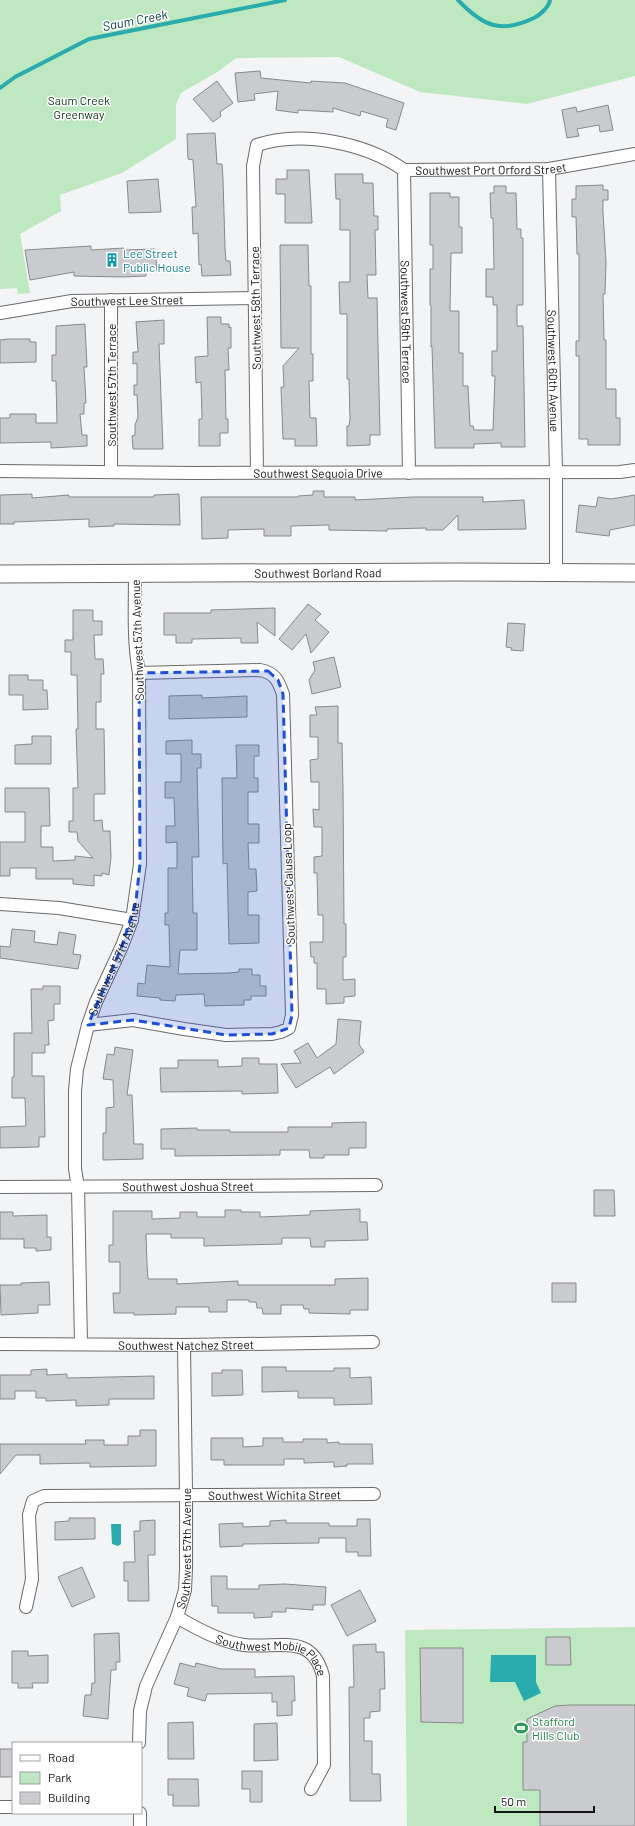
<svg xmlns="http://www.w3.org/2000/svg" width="635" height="1826" font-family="Barlow,sans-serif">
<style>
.green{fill:#bee8c0}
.water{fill:#2aabad}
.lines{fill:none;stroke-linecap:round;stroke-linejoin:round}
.stream{stroke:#2aabad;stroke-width:4}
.building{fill:#cacbce;stroke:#88898b}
.street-casing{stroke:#696a6c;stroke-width:14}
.secondary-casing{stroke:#696a6c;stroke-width:19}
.street{stroke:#fff;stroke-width:12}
.secondary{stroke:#fff;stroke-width:17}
.marked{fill:#1d4ed8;fill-opacity:0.2;stroke:#1d4ed8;stroke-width:3;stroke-dasharray:8 5;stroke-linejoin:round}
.labels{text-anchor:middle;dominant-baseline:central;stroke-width:3;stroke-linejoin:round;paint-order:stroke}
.park-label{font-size:12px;fill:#083812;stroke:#fff}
.street-label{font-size:12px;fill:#141415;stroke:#fff}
.culture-label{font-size:12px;fill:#0d838f;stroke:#fff;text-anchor:start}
.leisure-label{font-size:12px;fill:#27864d;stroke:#fff;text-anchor:start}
.water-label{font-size:13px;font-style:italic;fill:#023d3e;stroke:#fff}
</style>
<rect width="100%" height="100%" fill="#f3f4f6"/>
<!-- green -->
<path class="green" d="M0,0H635V76L527,104L420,92L339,57L236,58L219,71L181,93L176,104V139L122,173L60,195L61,211L20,234L30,293L18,294L17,288L0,289Z
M635,1627V1826H407L405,1630Z"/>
<!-- water -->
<path class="water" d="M111,1524H121V1544L118,1546L112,1544Z
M491,1655H536V1682L541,1693L524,1701L515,1682H490Z"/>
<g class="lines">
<!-- stream -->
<path class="stream" d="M458,0C483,26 500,34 534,18C540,15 549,7 550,0
M0,88L15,77L89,39L285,0"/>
</g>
<!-- building -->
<path class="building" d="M260,71L261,78L311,83V81L345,83L404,103L396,130L386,127L388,119L361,111L360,116L333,108V112L298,110V113L276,110L278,91L254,94L255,100L238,102L235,73Z
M217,81L233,103L220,112L221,116L213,122L193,99Z
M608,105L613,130L600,132L599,125L577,129L579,136L567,138L562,110L576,107L577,112Z
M215,133L217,164H222L223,179L225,248L226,261H230L231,275L202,276L201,264L199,265L198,233L193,234L192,207H196L193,160L188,159L187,134Z
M287,170H309L312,223H285V194H276V179H287Z
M335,174H363V183H373L374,216H378V230H375L376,275H367L368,298H377L380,435H370V445L347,446V426H349L350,419L349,379H347V314H340L339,282H350V230H340V199H336Z
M158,179L161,212L129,213L127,181Z
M603,185V190H608V200H603V212L606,262L605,294H603L604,340H606V389H616V418H620V445H588V439H579V356H576V341H579V254H577L576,217H572V199H576V186Z
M494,186H506V193H516L517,229H521V238H523V305H517V326H523L525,447H501V443L474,444V448H435L432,347H431V305H430V269H433V245H430V193H450V197H459V227H462V253H451L450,311H459V353H463V386H468L470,426H473L474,430H493L495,376H492V351H497V305H493V297H486V269H494L493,218H491L490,193H494Z
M280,245H308L309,286H311V354H313V381H309L310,418H316L317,446H295V439H283L281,387H284L283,366L299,348H281Z
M91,246V250L124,248V250L155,249L157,270L146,271V276L122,277L74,276V272L30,280L25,250Z
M207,317H221V324H229V328L231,327V348H228L229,370H225L226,419H228V433H220V446H199V419H202L201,382L196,383L195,357L208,356Z
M164,320V344H159L163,449H133L132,436L135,435V425L138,417L137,395H134V385H137V363L133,364V352H138L136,322Z
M85,324L87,367H84L86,403H84V414H80L82,435H87V446L51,448V442L0,443V418H10V414H36V423H57L56,381H52V355H56V326Z
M8,339H30V342H36V362L0,363V340Z
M313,491H324V497H355V500L413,497H483V502L524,500L526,529L458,530V515L443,530H426V528L387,529V531L329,530V525L291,526V536H264V529L228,530V538L202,539L201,497H298V496L313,495Z
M32,494V498L69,495V497H154V495L179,494L180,525L114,524V526L89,527V519L14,522V524H0V495Z
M635,495V525L610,530L609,536L576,532L579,505L596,507L598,497L611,499Z
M308,604L321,614L315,620L329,632L311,653L306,634L292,650L279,639Z
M275,608V636L257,622L258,643H241V638L192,639V643H176V635H164V613H211V610Z
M73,610H93V621H102V635H94L95,659H103L104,674H101V702H96V729H104L105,794H94V821L102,820L103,831H110L111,857L109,875L102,873V876L94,875V886L73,884V879H36V868H10V876H0V842H25V812H5V788H49L50,826H41V847H53V861L75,860V856L93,858L78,841L77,832H69V821H73V788H78L76,729H78L77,675H71V652H65V640H73Z
M508,623L525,624L523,651L511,650L512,648L506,647Z
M334,657L341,687L312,694L309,680L315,670L313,662Z
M9,675H28V680H43V690H47L48,709L23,710V695H9Z
M202,695V698L247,696V717L169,719V696Z
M338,706V743H342L343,789L344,924H346V957H343V980L355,979V996L344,997V1003L326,1004V989H317V963H314V957H311L310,942H323V915H318L317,873H314V857L322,856V827H314L313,809L319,810V782H311L310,760L318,759V737H310V715H317L315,707Z
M32,736H51V764H15V745L32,744Z
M192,740V754H201V768H197L199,857H192L193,913H197V950H180L178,974L229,973L239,972V969H252V975H260V986H266V996H251V1000H244V1005L205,1006L204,994L176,995L175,1001L160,1000V998L137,996L138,983L145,984L147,965L170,967L169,925H165V913H168V868H177V842L166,843V826H175L174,798H165V782H181V754H166V741Z
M236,745H259V756H254V778H258V792H248V824H259V843H248L249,869H256L257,891L248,892V915H259V943L229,944L227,863L223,864L222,778H237Z
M12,929L35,931L34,942L57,945L59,932L76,935L73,954L81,955L78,969L0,958V946L10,947Z
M43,986H60V1004H54V1020L48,1021L49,1045H45V1053H32V1076H44L45,1137H39V1147L0,1148V1127L26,1126L25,1098H12V1077H14V1033H32L31,989H43Z
M338,1019L361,1021L359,1044L364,1052L334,1074L330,1067L296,1088L281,1064L301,1063L294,1051L308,1043L317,1058L336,1044Z
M115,1047L133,1050L127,1095H132L134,1144H143V1159L103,1160V1133H106V1108L114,1107L113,1080L103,1079L107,1054L114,1055Z
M242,1058H259V1064H277L278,1093L242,1094V1091L161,1092L160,1068H178V1060H218V1067L242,1066Z
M366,1122V1148H349V1155H324V1158H310L309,1150H280V1155L175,1156V1149H161V1129L197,1128V1130H230V1132H288V1127H332V1123Z
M594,1190H614L615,1216H594Z
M360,1209V1222H367L368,1240L325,1241V1247H311L310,1238H282V1244L204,1246V1238H171V1234H146L147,1264L148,1279H177V1284L238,1281V1285H335V1279L368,1278V1310H350V1314L309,1313V1309H304L303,1305H281V1314H263L262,1308H257L256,1302H249V1300H227V1312H209V1307H176V1314L134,1315V1313H114L113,1293H120V1262H109V1245H113V1211H152V1219L180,1218V1212H197V1217H225V1210H241V1212H260V1217L310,1215V1211Z
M0,1212H13V1216L47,1215V1237H51V1250L36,1251V1248H24V1239H0Z
M49,1282L50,1305H38V1313L1,1315L0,1285H21V1283Z
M552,1283H576V1302H552Z
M262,1367H286V1371H334V1368H350V1378L371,1377L372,1404L334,1405V1398H298V1391L262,1392Z
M47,1369V1375L67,1374V1378L154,1376V1399H109V1405L76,1406V1400L46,1401V1398H36V1391H15V1399H0V1375H31V1370Z
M222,1370H242L243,1395L212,1396V1373H222Z
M140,1430H156V1466L90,1467V1463L40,1464V1455H16L0,1474V1444H86L85,1440H104V1445H128V1436H140Z
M211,1438H243V1447L263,1446V1438H283V1442H303V1439H327V1443L339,1442V1444H372L373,1464H347V1466L334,1467V1462L304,1463V1459H284V1465H224V1460H211Z
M69,1518H95V1539L55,1540V1522L69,1521Z
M357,1519H370L371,1556H358V1552H346V1538H319V1543L243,1544V1546L220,1547L219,1524L243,1523V1527L270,1526V1521L286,1520V1523H329V1526H357Z
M155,1520V1555H148L149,1601H128V1581H124V1562H135L134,1531H140V1521Z
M82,1567L95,1597L72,1607L58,1577Z
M211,1576H227V1589H259V1585L285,1584L326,1587L325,1605H313V1610L286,1608V1612H272V1617L254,1618V1613H218V1606H212Z
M360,1590L376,1621L347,1636L331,1605Z
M119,1633L120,1662H116V1670H111L108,1719L83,1716L85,1695H91L92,1683H95L94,1634Z
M546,1637H570L571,1665H546Z
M376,1644V1652H384L385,1689H380V1711L370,1712V1718H364V1741H372V1774H380L381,1801H350L349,1687H354L353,1645Z
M420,1648H463V1723L421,1722Z
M12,1651H28V1656L48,1655V1683H32L33,1688H18V1683H12Z
M180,1663L195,1667L196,1663L221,1669H255V1677L294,1676L295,1701H292V1715L277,1716V1702H272V1693L207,1694L205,1701L187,1696L189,1688L174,1684Z
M570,1705H635V1826H540V1790H523V1742H527V1719L555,1706Z
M193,1722L194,1759H168V1723Z
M277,1723L278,1760L254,1761V1724Z
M0,1749H13V1777H0Z
M242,1771H262V1802H250V1789H242Z
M168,1779H198L199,1806H173V1795H168Z"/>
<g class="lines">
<defs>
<g id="street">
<path id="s1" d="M549,169L556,472V572"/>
<path id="s2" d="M404,170L409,473"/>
<path d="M111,300V471"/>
<path id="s3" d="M0,313L72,301L254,298"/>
<path id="s4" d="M0,471L192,473L620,472L635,470"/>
<path id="s5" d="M257,472L253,166L257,145C302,130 366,143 404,170L549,169L635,154"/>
<path d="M0,904L59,908L132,920"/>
<path d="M88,1025L133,1020L184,1029L226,1035L272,1034L281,1032L289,1028L292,1015L283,694C278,680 275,673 260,670L139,673"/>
<path id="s6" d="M0,1187L376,1185"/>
<path id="s7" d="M81,1343L78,1187L75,1169V1091L77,1069L88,1025L96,1002L122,946L132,920L140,864L139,673C133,640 135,607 135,573"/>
<path id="s8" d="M0,1344L184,1345L373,1342"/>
<path id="s9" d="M26,1607L32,1579L29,1515L33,1501L44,1496L374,1494"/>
<path id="s10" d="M177,1617C197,1629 221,1642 244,1645C278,1649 312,1632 323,1676L324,1765L311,1789"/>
<path id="s11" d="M139,1743L140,1711L146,1686L177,1617L185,1590L186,1569V1493L184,1345"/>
<path d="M0,1807H13"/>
<path d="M140,1813V1826"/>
</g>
<g id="secondary">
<path id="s12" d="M0,574L455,572L635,573"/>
</g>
</defs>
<!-- street casing -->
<use href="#street" class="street-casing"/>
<!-- secondary casing -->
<use href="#secondary" class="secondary-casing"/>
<!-- street -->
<use href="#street" class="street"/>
<!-- secondary -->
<use href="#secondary" class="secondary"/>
</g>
<!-- marked area -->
<path class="marked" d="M268,671L278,680L283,694L292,1015L289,1028L272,1034L226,1035L133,1020L88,1025L122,946L136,901L140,864L139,673Z"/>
<!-- icons -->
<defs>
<symbol id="building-bare" viewBox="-9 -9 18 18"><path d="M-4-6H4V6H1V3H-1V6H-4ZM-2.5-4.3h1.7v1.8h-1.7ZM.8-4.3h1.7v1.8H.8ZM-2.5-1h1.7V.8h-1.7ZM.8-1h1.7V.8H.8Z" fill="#0f9aa8" stroke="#fff" stroke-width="2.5" paint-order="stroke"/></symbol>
<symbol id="stadium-bare" viewBox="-9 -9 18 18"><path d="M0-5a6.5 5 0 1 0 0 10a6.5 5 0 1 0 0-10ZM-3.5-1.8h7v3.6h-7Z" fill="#2e9e5b" stroke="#fff" stroke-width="2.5" paint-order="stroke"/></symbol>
</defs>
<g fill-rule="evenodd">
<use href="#building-bare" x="102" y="250" width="20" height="20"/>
<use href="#stadium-bare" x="511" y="1718" width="20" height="20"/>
</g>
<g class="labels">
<!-- park labels -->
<g class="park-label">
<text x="79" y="100">Saum Creek<tspan x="79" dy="14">Greenway</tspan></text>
</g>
<!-- street labels -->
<g class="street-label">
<text stroke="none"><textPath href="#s5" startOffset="568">Southwest Port Orford Street</textPath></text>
<text stroke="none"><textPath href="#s3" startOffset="128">Southwest Lee Street</textPath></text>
<text transform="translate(255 308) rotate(-91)">Southwest 58th Terrace</text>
<text stroke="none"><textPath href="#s2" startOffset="152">Southwest 59th Terrace</textPath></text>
<text stroke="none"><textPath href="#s1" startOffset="202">Southwest 60th Avenue</textPath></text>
<text transform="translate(111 385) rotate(-90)">Southwest 57th Terrace</text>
<text stroke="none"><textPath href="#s4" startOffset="318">Southwest Sequoia Drive</textPath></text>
<text stroke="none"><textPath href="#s12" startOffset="318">Southwest Borland Road</textPath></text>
<text transform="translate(137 640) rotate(-92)">Southwest 57th Avenue</text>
<text transform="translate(288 884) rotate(-92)">Southwest Calusa Loop</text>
<text stroke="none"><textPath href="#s7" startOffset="391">Southwest 57th Avenue</textPath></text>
<text stroke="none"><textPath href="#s6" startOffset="188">Southwest Joshua Street</textPath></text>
<text stroke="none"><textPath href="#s8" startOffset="186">Southwest Natchez Street</textPath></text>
<text stroke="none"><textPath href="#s9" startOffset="350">Southwest Wichita Street</textPath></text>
<text stroke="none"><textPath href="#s11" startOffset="203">Southwest 57th Avenue</textPath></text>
<text stroke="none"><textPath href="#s10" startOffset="106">Southwest Mobile Place</textPath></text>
</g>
<!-- culture labels -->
<g class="culture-label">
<text x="123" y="253">Lee Street<tspan x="123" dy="14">Public House</tspan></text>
</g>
<!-- leisure labels -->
<g class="leisure-label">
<text x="532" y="1721">Stafford<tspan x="532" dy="14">Hills Club</tspan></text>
</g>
<!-- water labels -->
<g class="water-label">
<text transform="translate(135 20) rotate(-11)">Saum Creek</text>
</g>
</g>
<!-- legend -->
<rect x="12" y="1742" width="130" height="72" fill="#ffffff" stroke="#a1a1a1"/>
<rect x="20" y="1755" width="20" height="6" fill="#ffffff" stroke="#a1a1a1"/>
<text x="48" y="1762" font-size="12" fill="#141415">Road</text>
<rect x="20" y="1772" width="20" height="12" fill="#bee8c0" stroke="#a1a1a1"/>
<text x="48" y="1782" font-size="12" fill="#141415">Park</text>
<rect x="20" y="1792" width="20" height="12" fill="#cacbce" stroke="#a1a1a1"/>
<text x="48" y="1802" font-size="12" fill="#141415">Building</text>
<!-- scale -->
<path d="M495 1806v6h99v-6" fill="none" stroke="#141415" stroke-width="2"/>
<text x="501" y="1806" font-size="12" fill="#141415" stroke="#ffffff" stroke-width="3" paint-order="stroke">50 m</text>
</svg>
